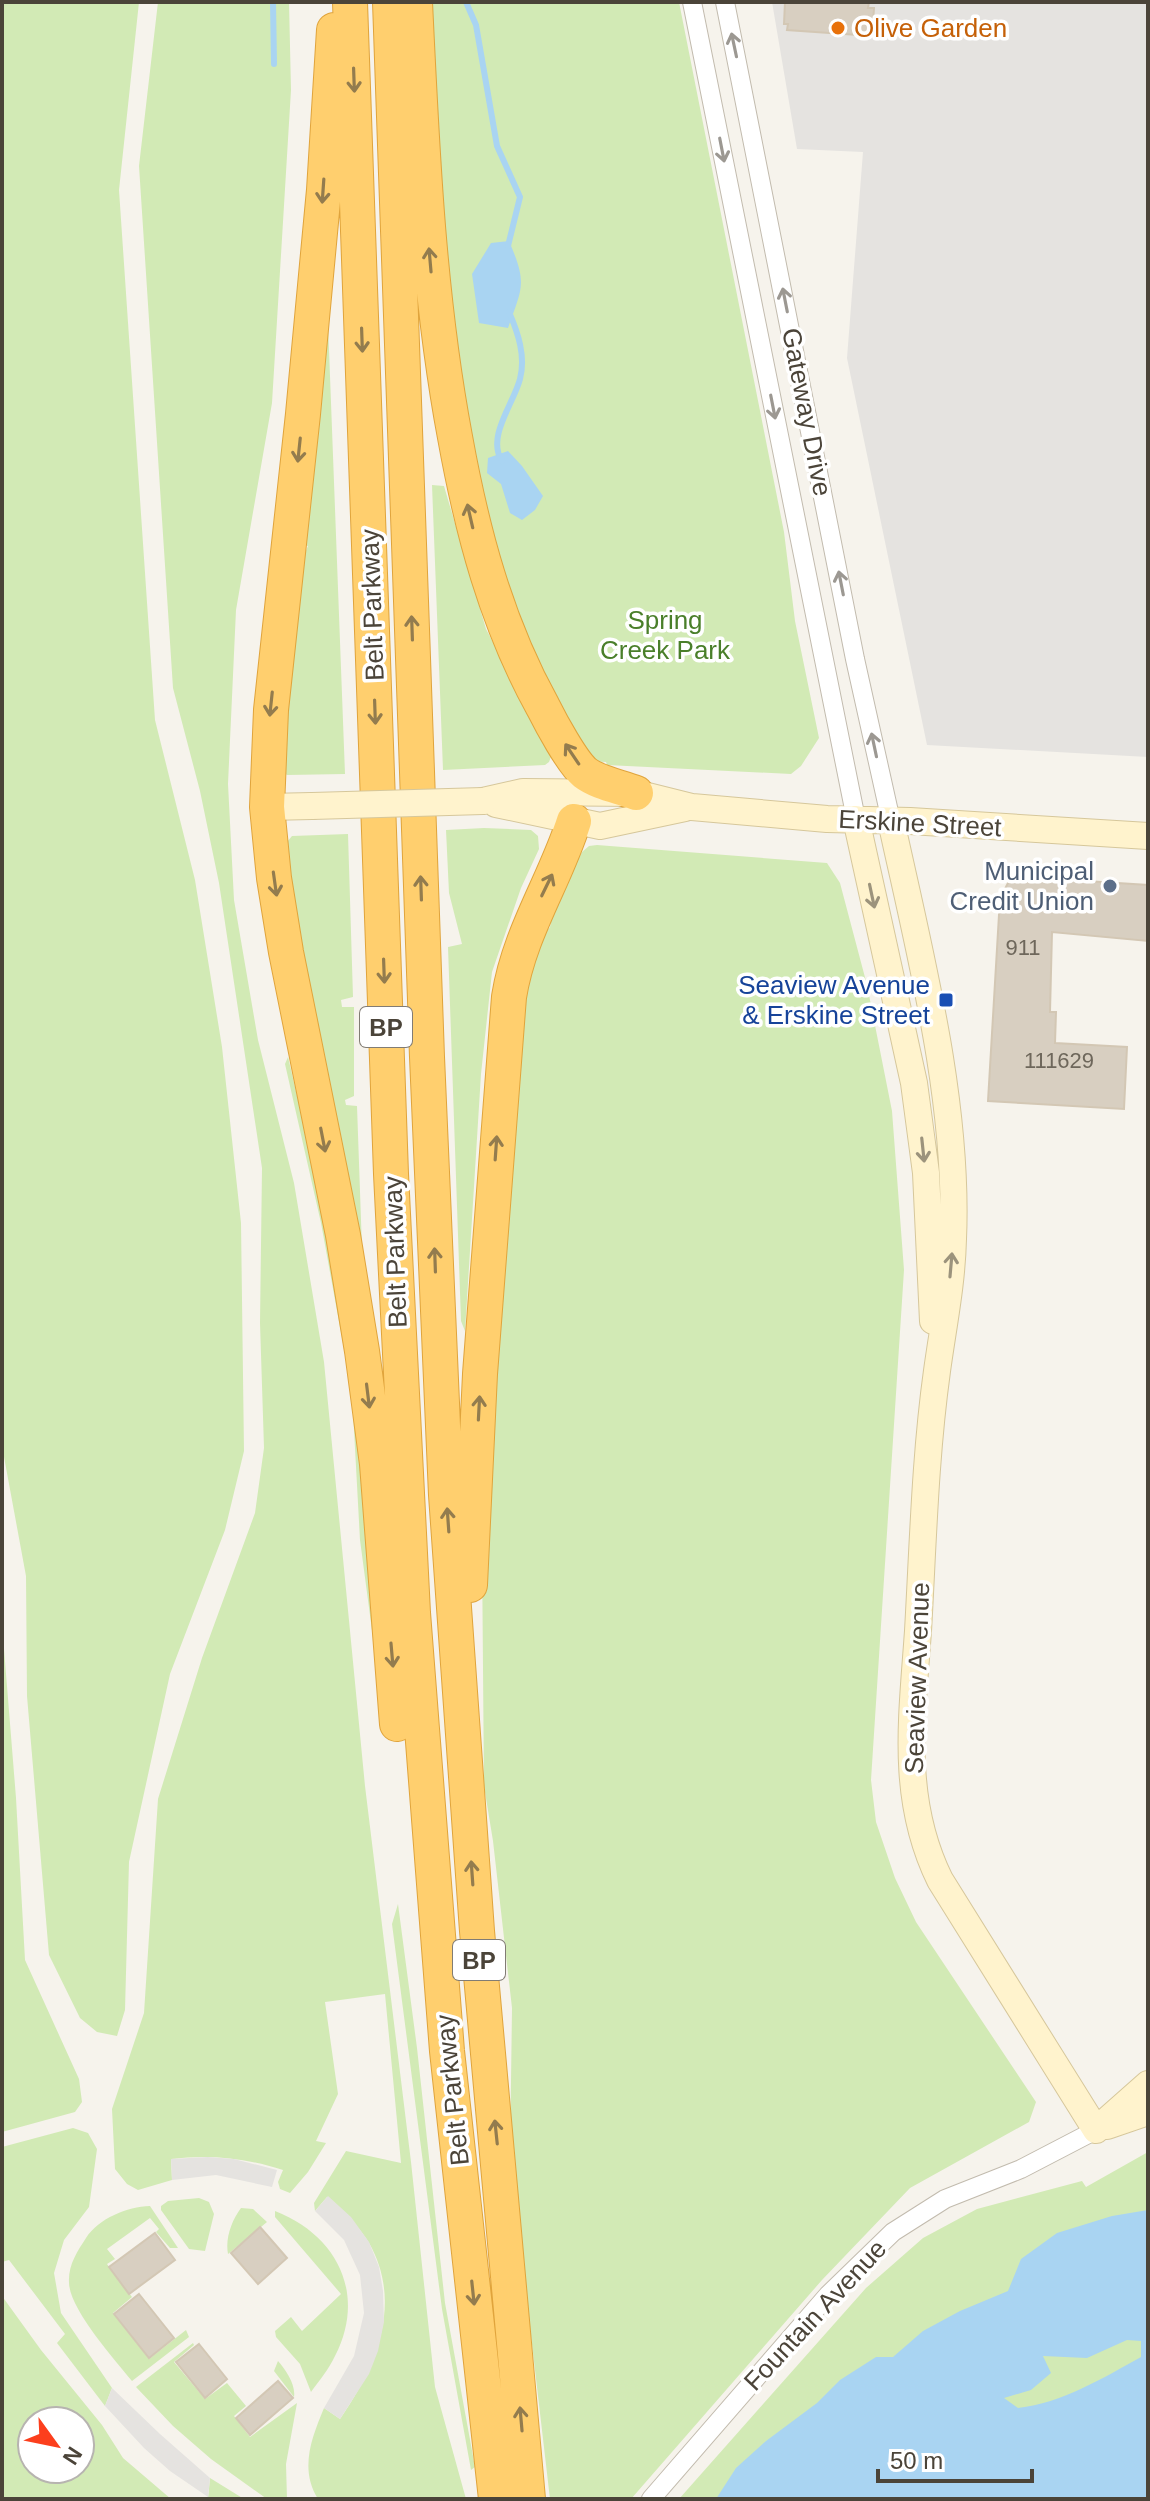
<svg xmlns="http://www.w3.org/2000/svg" width="1150" height="2501" font-family="Arial,sans-serif">
<style>
.green{fill:#d2eab5;fill-rule:evenodd}
.parking{fill:#e5e3e0}
.water{fill:#a9d4f2;fill-rule:evenodd}
.lines{fill:none;stroke-linecap:round;stroke-linejoin:round}
.stream{stroke:#a9d4f2;stroke-width:6}
.building{fill:#d8cfc1;stroke:#d3c7b4;stroke-width:2}
.street-casing{stroke:#c2bbae;stroke-width:20}
.secondary-casing{stroke:#d6c79b;stroke-width:28}
.highway-casing{stroke:#e0a43c;stroke-width:36}
.street{stroke:#fff;stroke-width:18}
.secondary{stroke:#fff3cd;stroke-width:26}
.highway{stroke:#ffcf6e;stroke-width:34}
.secondary-bridge-casing{stroke:#d6c79b;stroke-width:28;stroke-linecap:butt}
.secondary-bridge{stroke:#fff3cd;stroke-width:26}
.oneway{stroke:#9c9892}
.oneway2{stroke:#937c4e}
.oneway3{stroke:#9c937c}
.food-dot{fill:#e8710a;stroke:#fff;stroke-width:3}
.service-dot{fill:#5c6f8a;stroke:#fff;stroke-width:3}
.transit-dot{fill:#1a4fb4;stroke:#fff;stroke-width:3}
.labels{text-anchor:middle;dominant-baseline:central;stroke-width:7;stroke-linejoin:round;paint-order:stroke}
.number-label{font-size:22px;fill:#6e675b}
.shield{fill:#fff;stroke:#817c74;stroke-width:2}
.shield-label{font-size:24px;font-weight:bold;fill:#4b4439}
.food-label{font-size:26px;fill:#c56008;stroke:#fff;text-anchor:start}
.street-label{font-size:26px;fill:#4b4439;stroke:#fff}
.park-label{font-size:26px;fill:#4a7f2a;stroke:#fff}
.service-label{font-size:26px;fill:#4e5e75;stroke:#fff;text-anchor:end}
.transit-label{font-size:26px;fill:#164399;stroke:#fff;text-anchor:end}
</style>
<rect width="100%" height="100%" fill="#f6f3ec"/>
<!-- green -->
<path class="green" d="M2,2H139L119,190L155,720L195,880L222,1047L241,1223L244,1451L225,1530L170,1674L129,1862L125,2010L117,2036L97,2032L80,2018L49,1955L27,1696L26,1576L2,1446Z
M158,2H289L291,90L272,403L236,610L228,784L234,900L258,1040L294,1183L324,1362L365,1786L411,2162L435,2387L466,2499H318C299,2469 312,2437 324,2408L340,2419C375,2368 404,2304 369,2243C360,2227 341,2211 327,2197L315,2211L314,2203L346,2151L401,2163L385,1994L325,2002L338,2094L316,2141L326,2143L308,2172L290,2193L280,2189L278,2182L283,2170C245,2158 210,2154 171,2159L172,2180L138,2190L127,2184L115,2169L112,2109L144,2013L158,1799L202,1658L255,1513L264,1448L260,1323L262,1168L219,883L200,791L173,688L139,166Z
M426,2H679L784,532L795,621L819,738L801,766L791,774L607,765L606,762L589,761L499,585L448,342Z
M328,323L345,774L287,775L283,772L299,566L308,546L302,545Z
M432,485L444,486L486,629L552,754L549,762L545,765L443,770Z
M484,828L531,830L538,836L539,849L521,888L492,972L481,1074L465,1331L461,1321L448,947L462,944L449,893L446,830Z
M348,834L353,997L341,1000L342,1007H354V1096L345,1100L346,1105L357,1106L364,1305L299,962L287,842L292,836Z
M597,845L827,863L840,883L867,985L892,1111L904,1270L871,1780L876,1822L895,1878L916,1922L1036,2102L1029,2122L910,2188L822,2280L631,2499H550L510,2155L512,2008L493,1841L484,1786L482,1550L517,1024L538,942L550,927L554,904L582,852L589,846Z
M288,1057L319,1190L359,1433L375,1653L360,1540L352,1393L321,1223L285,1064Z
M2,1624L16,1798L25,1960L79,2079L82,2102L75,2112L2,2132Z
M398,1904L417,2048L445,2303L475,2467L471,2470L442,2309L392,1924Z
M73,2128L88,2133L97,2149L89,2207L64,2240L54,2273L61,2313L112,2388L105,2406L57,2343L65,2334L9,2260L2,2262V2147Z
M1148,2152V2499H679L866,2288L923,2238L977,2209L1082,2181L1086,2187Z
M199,2198L209,2202L214,2214L205,2251L189,2249L161,2210V2206L168,2201Z
M150,2206L178,2248H170L156,2232L159,2229L150,2218L107,2249L115,2259L107,2264L132,2297L113,2313L149,2359L186,2330L189,2337L132,2381C115,2360 70,2310 69,2283C68,2265 77,2252 86,2238C99,2218 127,2207 150,2206Z
M241,2208L253,2209L267,2222L228,2254C225,2238 232,2220 241,2208Z
M275,2211C337,2235 367,2294 335,2356C329,2369 319,2381 311,2392L300,2364L276,2337L275,2331L291,2317L302,2331L341,2294L275,2217Z
M2,2296L41,2350L102,2425L123,2458L171,2499H2ZM32,2421H80V2469H32Z
M193,2343L194,2345L174,2362L205,2399L227,2383L246,2406L234,2416L250,2437L297,2403L286,2464L287,2499H267L211,2459L173,2426L136,2387Z
M278,2361C286,2370 296,2385 294,2397L274,2371Z
M210,2478L244,2499H208Z"/>
<!-- parking -->
<path class="parking" d="M772,2H1148V757L927,745L847,358L863,152L797,149Z
M208,2157L234,2159L277,2170L272,2187L216,2175L172,2180L171,2159Z
M328,2196L351,2217L369,2242L379,2267L383,2291L384,2322L378,2351L369,2374L340,2419L324,2408L354,2356L364,2313L360,2275L344,2240L315,2211Z
M112,2388L160,2434L210,2478L208,2497L170,2471L144,2448L105,2406Z"/>
<!-- water -->
<path class="water" d="M509,241C527,283 523,286 508,328L479,323L472,274L491,243Z
M508,451L522,466L543,496L535,510L522,520L510,513L501,484L487,473L488,458Z
M1148,2210V2499H716L736,2468L766,2441L817,2403L840,2380L876,2357H893L923,2331L960,2311L1008,2291L1021,2259L1057,2233L1112,2216ZM1127,2340L1141,2341V2357C1103,2378 1062,2403 1018,2408L1004,2398L1031,2390L1051,2373L1043,2356L1087,2358Z"/>
<g class="lines">
<!-- stream -->
<path class="stream" d="M273,2L274,64
M466,2L476,25L497,146L520,197L508,246
M502,461C486,437 514,403 520,379C526,356 518,333 509,312"/>
</g>
<!-- building -->
<path class="building" d="M785,2H869L868,8H874L872,36L787,30L788,24H784Z
M1023,877L1148,885V941L1052,932L1050,1012H1056L1055,1043L1127,1047L1124,1109L988,1101L1000,898L1008,883Z
M260,2227L287,2258L258,2284L231,2253Z
M155,2233L175,2260L129,2294L109,2267Z
M139,2294L174,2338L149,2358L114,2314Z
M199,2344L227,2379L205,2398L176,2362Z
M278,2381L293,2398L250,2435L236,2418Z"/>
<g class="lines">
<defs>
<path id="street" d="M692,2L856,819
M725,2L855,659L891,821
M651,2499L828,2295L893,2232L945,2199L1021,2169L1096,2130"/>
<path id="secondary" d="M483,801L523,792L636,793L692,807L827,819L910,821L1148,836
M496,804L600,826L685,808
M267,807L312,806
M856,819L914,1083L926,1173L933,1321
M891,821C920,954 959,1103 953,1239C952,1284 943,1327 937,1371C925,1457 923,1544 918,1631C912,1718 900,1799 940,1880L1096,2130
M1107,2126L1148,2112
M1096,2130L1148,2084"/>
<path id="highway" d="M350,2L391,1174L413,1613L447,2051L496,2499
M390,2L427,1057L446,1495L477,1931L528,2499
M415,2C422,148 428,293 455,437C472,531 496,622 543,707C551,723 572,762 585,773C598,783 621,787 636,793
M334,30L324,190L303,414L271,710L267,807L274,878L286,952L343,1235L362,1351L377,1464L397,1724
M470,1585L480,1374L509,997C519,933 555,881 574,821"/>
</defs>
<!-- street casing -->
<use href="#street" class="street-casing"/>
<!-- secondary casing -->
<use href="#secondary" class="secondary-casing"/>
<!-- highway casing -->
<use href="#highway" class="highway-casing"/>
<!-- street -->
<use href="#street" class="street"/>
<!-- secondary -->
<use href="#secondary" class="secondary"/>
<!-- highway -->
<use href="#highway" class="highway"/>
<defs>
<path id="secondary-bridge" d="M312,806L483,801"/>
</defs>
<!-- secondary-bridge casing -->
<use href="#secondary-bridge" class="secondary-bridge-casing"/>
<!-- secondary-bridge -->
<use href="#secondary-bridge" class="secondary-bridge"/>
</g>
<!-- one-way arrows -->
<defs><path id="oneway-shaft" d="M-6 0H5M1.5-3L5.5 0L1.5 3" fill="none" stroke-width="1.6" stroke-linecap="round" stroke-linejoin="round" transform="scale(2)"/></defs>
<g class="oneway">
<use href="#oneway-shaft" transform="translate(734 45) rotate(-102)"/>
<use href="#oneway-shaft" transform="translate(722 150) rotate(79)"/>
<use href="#oneway-shaft" transform="translate(785 300) rotate(-101)"/>
<use href="#oneway-shaft" transform="translate(773 407) rotate(79)"/>
<use href="#oneway-shaft" transform="translate(841 583) rotate(-101)"/>
<use href="#oneway-shaft" transform="translate(874 745) rotate(-102)"/>
</g>
<g class="oneway2">
<use href="#oneway-shaft" transform="translate(354 80) rotate(88)"/>
<use href="#oneway-shaft" transform="translate(323 191) rotate(94)"/>
<use href="#oneway-shaft" transform="translate(430 260) rotate(-95)"/>
<use href="#oneway-shaft" transform="translate(362 340) rotate(88)"/>
<use href="#oneway-shaft" transform="translate(299 450) rotate(96)"/>
<use href="#oneway-shaft" transform="translate(470 516) rotate(-103)"/>
<use href="#oneway-shaft" transform="translate(412 628) rotate(-92)"/>
<use href="#oneway-shaft" transform="translate(271 704) rotate(96)"/>
<use href="#oneway-shaft" transform="translate(375 712) rotate(88)"/>
<use href="#oneway-shaft" transform="translate(572 754) rotate(-124)"/>
<use href="#oneway-shaft" transform="translate(275 884) rotate(82)"/>
<use href="#oneway-shaft" transform="translate(547 885) rotate(-64)"/>
<use href="#oneway-shaft" transform="translate(421 888) rotate(-92)"/>
<use href="#oneway-shaft" transform="translate(384 971) rotate(88)"/>
<use href="#oneway-shaft" transform="translate(323 1140) rotate(79)"/>
<use href="#oneway-shaft" transform="translate(496 1148) rotate(-86)"/>
<use href="#oneway-shaft" transform="translate(435 1260) rotate(-92)"/>
<use href="#oneway-shaft" transform="translate(368 1396) rotate(83)"/>
<use href="#oneway-shaft" transform="translate(479 1408) rotate(-87)"/>
<use href="#oneway-shaft" transform="translate(448 1520) rotate(-94)"/>
<use href="#oneway-shaft" transform="translate(392 1655) rotate(85)"/>
<use href="#oneway-shaft" transform="translate(472 1873) rotate(-94)"/>
<use href="#oneway-shaft" transform="translate(496 2132) rotate(-96)"/>
<use href="#oneway-shaft" transform="translate(473 2293) rotate(84)"/>
<use href="#oneway-shaft" transform="translate(521 2419) rotate(-95)"/>
</g>
<g class="oneway3">
<use href="#oneway-shaft" transform="translate(872 896) rotate(78)"/>
<use href="#oneway-shaft" transform="translate(923 1150) rotate(84)"/>
<use href="#oneway-shaft" transform="translate(951 1265) rotate(-85)"/>
</g>
<!-- markers -->
<circle class="food-dot" cx="838" cy="28" r="8"/>
<circle class="service-dot" cx="1110" cy="886" r="8"/>
<rect class="transit-dot" x="938" y="992" width="16" height="16" rx="4"/>
<g class="labels">
<!-- number labels -->
<g class="number-label">
<text x="1023" y="947">911</text>
<text x="1059" y="1060">111629</text>
</g>
<!-- shield labels -->
<g class="shield">
<rect x="360" y="1007" width="52" height="40" rx="6"/>
<rect x="453" y="1940" width="52" height="40" rx="6"/>
</g>
<g class="shield-label">
<text x="386" y="1027">BP</text>
<text x="479" y="1960">BP</text>
</g>
<!-- food labels -->
<g class="food-label">
<text x="854" y="28">Olive Garden</text>
</g>
<!-- street labels -->
<g class="street-label">
<text transform="translate(807 412) rotate(79)">Gateway Drive</text>
<text transform="translate(372 605) rotate(-92)">Belt Parkway</text>
<text transform="translate(920 823) rotate(3)">Erskine Street</text>
<text transform="translate(395 1252) rotate(-92)">Belt Parkway</text>
<text transform="translate(917 1678) rotate(-88)">Seaview Avenue</text>
<text transform="translate(452 2090) rotate(-96)">Belt Parkway</text>
<text transform="translate(815 2315) rotate(-47)">Fountain Avenue</text>
</g>
<!-- park labels -->
<g class="park-label">
<text x="665" y="620">Spring<tspan x="665" dy="30">Creek Park</tspan></text>
</g>
<!-- service labels -->
<g class="service-label">
<text x="1094" y="871">Municipal<tspan x="1094" dy="30">Credit Union</tspan></text>
</g>
<!-- transit labels -->
<g class="transit-label">
<text x="930" y="985">Seaview Avenue<tspan x="930" dy="30">&amp; Erskine Street</tspan></text>
</g>
</g>
<!-- border -->
<rect width="1150" height="2501" fill="none" stroke="#4b4439" stroke-width="8"/>
<!-- north arrow -->
<g transform="translate(56 2445) rotate(123)"><circle r="38" fill="#ffffff" stroke="#b7b4b0" stroke-width="2"/>
<path d="M0-6L14 30L0 20L-14 30Z" fill="#fc3f1d"/>
<text y="-12" font-size="22" font-weight="bold" text-anchor="middle" fill="#4b4439">N</text>
</g>
<!-- scale -->
<path d="M878 2469v12h154v-12" fill="none" stroke="#4b4439" stroke-width="4"/>
<text x="890" y="2469" font-size="24" fill="#4b4439" stroke="#ffffff" stroke-width="6" paint-order="stroke">50 m</text>
</svg>
